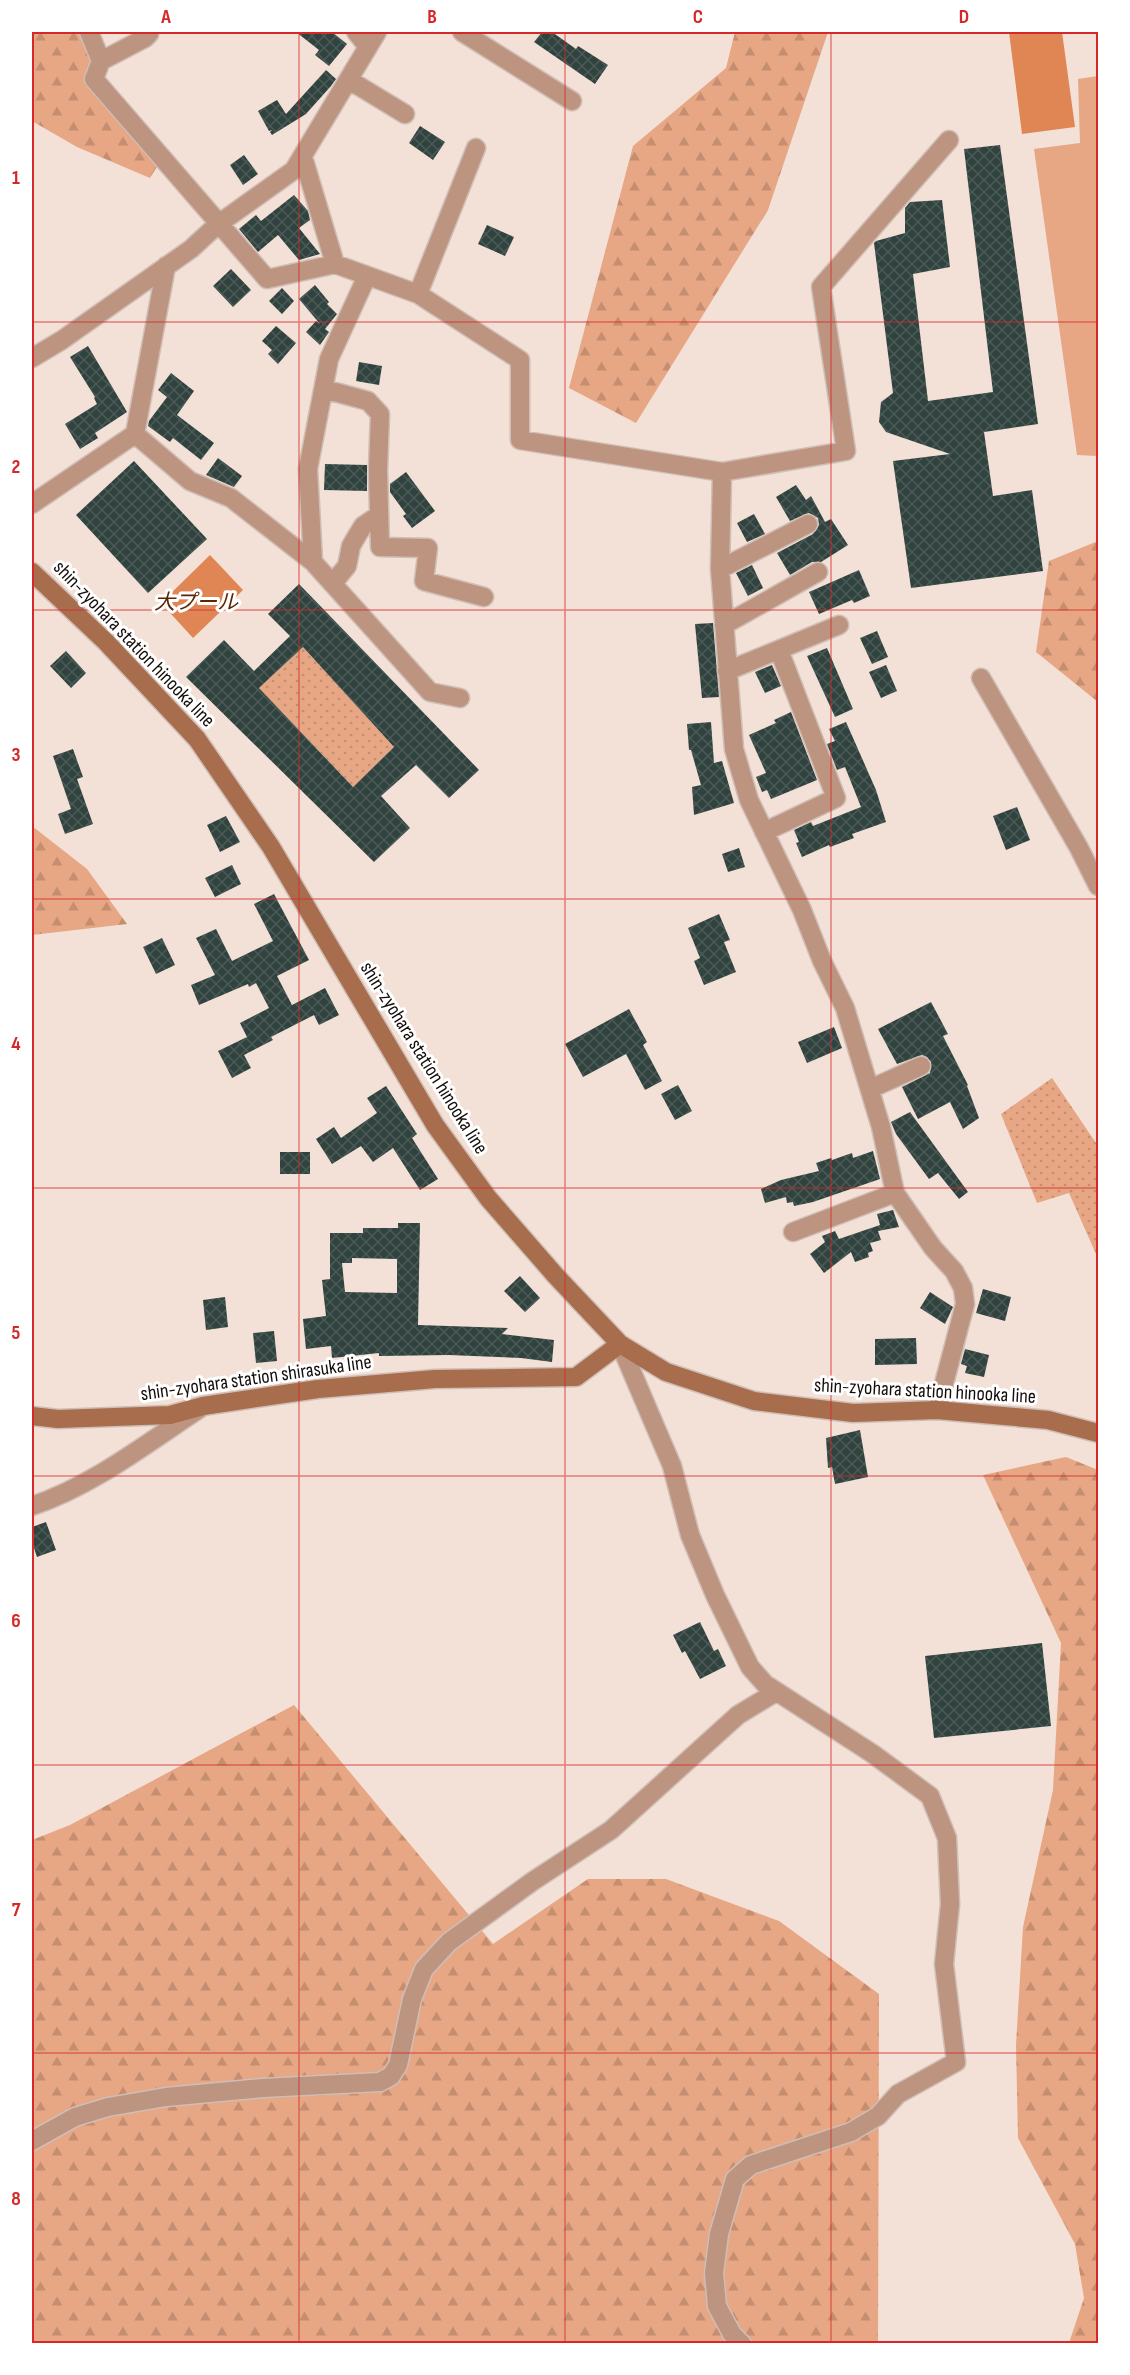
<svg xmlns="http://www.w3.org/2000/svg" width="1130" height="2375" font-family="'Sofia Sans Condensed','Noto Sans JP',sans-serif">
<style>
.grass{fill:url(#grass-dots)}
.forest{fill:url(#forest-firs)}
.pitch{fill:#e7a684}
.water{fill:#df8654}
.building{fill:url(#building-cross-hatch);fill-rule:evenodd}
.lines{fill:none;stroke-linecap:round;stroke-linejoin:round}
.street-casing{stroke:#cfbeb6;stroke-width:21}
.secondary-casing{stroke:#cfbeb6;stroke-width:21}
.street{stroke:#bd947f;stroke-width:18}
.secondary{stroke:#a76d4d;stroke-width:18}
.grid{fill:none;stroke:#d62828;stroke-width:1.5;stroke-opacity:0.55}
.labels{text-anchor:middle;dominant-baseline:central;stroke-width:6;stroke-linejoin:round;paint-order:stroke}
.street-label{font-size:20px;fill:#140e0b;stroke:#fff}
.water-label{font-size:21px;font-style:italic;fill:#5e2600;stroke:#fff}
.neatline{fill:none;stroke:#d62828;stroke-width:2}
.grid-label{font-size:20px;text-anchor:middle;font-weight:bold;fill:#d62828}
</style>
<defs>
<pattern id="grass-dots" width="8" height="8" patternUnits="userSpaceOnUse" patternTransform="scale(1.5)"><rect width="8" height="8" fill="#e7a684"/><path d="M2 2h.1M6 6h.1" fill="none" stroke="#c58e71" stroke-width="1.8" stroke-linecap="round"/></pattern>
<pattern id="forest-firs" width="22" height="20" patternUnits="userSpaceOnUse" patternTransform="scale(1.5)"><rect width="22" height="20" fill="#e7a684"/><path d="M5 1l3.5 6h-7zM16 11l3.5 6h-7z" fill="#c58e71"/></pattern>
<pattern id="building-cross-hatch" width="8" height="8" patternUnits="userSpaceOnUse" patternTransform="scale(1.5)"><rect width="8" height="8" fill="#31433f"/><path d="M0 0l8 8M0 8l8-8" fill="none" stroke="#4c5a57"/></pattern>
</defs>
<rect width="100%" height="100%" fill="#f3e0d6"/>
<!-- grass -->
<path class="grass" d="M303,647L394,747L353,787L259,688Z
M1052,1078L1098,1146V1255L1096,1254L1069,1193L1037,1203L1001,1114Z"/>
<!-- forest -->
<path class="forest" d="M32,32H83L108,83L163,157L150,178L77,147L32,121Z
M735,32H828L768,210L636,423L569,388L633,146L726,68Z
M1098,541V702L1036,652L1049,561Z
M32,826L87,869L127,924L32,935Z
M1066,1457L1098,1470V2344L1069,2343L1084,2298L1075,2244L1018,2138L1016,2045L1023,1927L1053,1790L1061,1643L983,1475Z
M294,1705L493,1944L588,1879H666L779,1921L879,1994L878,2343L32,2344V1840L70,1825Z"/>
<!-- pitch -->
<path class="pitch" d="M1098,76V456L1077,455L1034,149L1080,143L1078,79Z"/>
<!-- water -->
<path class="water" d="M1009,32H1062L1075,127L1022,134Z
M210,555L243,590L193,638L161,603Z"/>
<!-- building -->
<path class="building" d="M296,32H332L347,44L329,66L315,55L319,50Z
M542,32H552L576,49L578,46L608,65L595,84L534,42Z
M326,70L336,79L331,86L306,114L272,135L270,132L272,130L269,131L258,111L277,100L286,114Z
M420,126L445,142L433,160L409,143Z
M1000,145L1038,424L984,432L993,496L1032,490L1043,571L911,588L893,461L950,454L886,432L879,422L881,402L893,393L874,243L876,241L905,233V208L910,202L942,200L950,267L913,274L928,401L993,392L964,149Z
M244,155L258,174L243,185L230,165Z
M294,195L308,211L310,220L299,228L320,254L299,260L278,235L258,252L239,229L256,215L261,221Z
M487,225L514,237L505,256L478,244Z
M231,269L251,290L233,307L213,286Z
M315,285L329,302L327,304L337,314L325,329L329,332L320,345L306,332L316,321L320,324L299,299Z
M282,288L294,301L282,314L269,301Z
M276,326L296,343L278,364L268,354L272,350L262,341Z
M88,346L127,412L95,433L98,438L80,449L65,424L97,404L94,398L95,397L70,357Z
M359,362L382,366L379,385L356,381Z
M171,373L194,391L177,415L214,443L201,460L173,438L170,442L148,426L149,421L167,397L158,390Z
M218,458L242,476L234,487L206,475Z
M134,461L207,539L148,593L76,515Z
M325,464L367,465V491L324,490Z
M406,472L435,511L412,528L403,516L406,514L390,492V484Z
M796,485L806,500L811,496L825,522L831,519L848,545L821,562H812L790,575L777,553L813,534L819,525L818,518L809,513L790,521L776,497Z
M754,514L765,534L747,542L737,523Z
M752,565L763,588L748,596L736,573Z
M859,570L870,596L854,603L852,600L819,614L809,592Z
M299,584L479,770L449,798L416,765L381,796L410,828L374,862L186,677L224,640L254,671L290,636L268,614ZM303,647L394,747L353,787L259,688Z
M713,623L719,697L702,698L695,624Z
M877,631L888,657L872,664L860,638Z
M827,648L853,709L835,717L807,656Z
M66,651L86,673L71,688L50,666Z
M772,665L781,686L765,693L755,672Z
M886,665L897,691L881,698L869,672Z
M791,712L817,780L771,799L767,790L762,792L756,777L766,773L749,735L776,723L774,720Z
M711,722L714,763L722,761L734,803L694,815L692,787L701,785L691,750H689L687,724Z
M846,722L876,790L886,822L852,834L854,838L830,847L829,845L802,857L796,843L799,842L794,830L811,822L813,826L861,807L845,767L837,770L827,744L835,741L829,729Z
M73,749L83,777L77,779L93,824L65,834L58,814L71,809L53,756Z
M1017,807L1030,840L1006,850L993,816Z
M226,816L240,842L220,852L207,825Z
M739,848L745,867L728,872L722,854Z
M232,865L241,884L215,897L205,878Z
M274,894L309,960L277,976L292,1005L325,988L339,1015L319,1025L314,1015L271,1037L273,1040L244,1055L251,1068L232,1078L218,1051L247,1037L240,1023L269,1008L256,983L249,987L248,984L199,1005L191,985L215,975L196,938L216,929L232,961L273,941L254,904Z
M719,914L730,940L724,942L736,972L704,985L694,961L700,958L688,928Z
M162,938L175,965L156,974L143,947Z
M931,1002L948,1034L943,1036L968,1085L967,1086L979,1118L963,1129L950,1102L918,1119L902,1087L930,1073L931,1062L927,1057L922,1055L897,1064L878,1029Z
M629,1009L647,1042L643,1045L662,1081L645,1090L626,1054L583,1077L565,1044Z
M834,1027L842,1048L807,1063L798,1042Z
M678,1085L692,1111L675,1120L661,1094Z
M386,1086L417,1134L412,1138L438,1179L420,1190L393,1148L373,1162L361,1146L332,1164L316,1139L334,1127L341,1138L377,1113L367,1098Z
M910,1112L968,1192L959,1199L938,1173L929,1179L896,1134L891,1122Z
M873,1151L880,1179L813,1202L794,1206L793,1202L787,1203L786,1197L765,1203L761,1189L781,1180L819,1171L816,1163L831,1158L832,1160L852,1153L853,1158Z
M280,1152H310V1174H280Z
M893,1210L899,1227L878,1231L881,1240L870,1243L873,1251L868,1253L869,1257L855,1262L851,1252L824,1273L810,1254L825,1242L822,1236L835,1231L839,1239L880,1225L877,1214Z
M398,1223H420L418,1325L508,1328L502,1334L554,1340L552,1362L521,1358L449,1355L379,1356V1353L332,1358L331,1346L306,1349L303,1319L326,1316L322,1280L330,1279V1233H363V1228H398ZM352,1258L397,1259V1293L345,1292L342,1263H352Z
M520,1276L540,1298L525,1312L504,1291Z
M983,1289L1011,1297L1005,1321L976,1313Z
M930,1292L953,1307L945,1324L920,1308Z
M225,1297L228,1327L206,1330L203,1300Z
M274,1331L277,1361L256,1363L253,1333Z
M916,1338L917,1364L875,1365V1339Z
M965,1349L989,1355L984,1377L965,1373L967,1366L961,1364Z
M860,1430L868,1477L835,1484L832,1467L828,1468L826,1438Z
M46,1522L56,1550L37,1557L32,1542V1527Z
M700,1622L714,1651L718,1649L726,1666L700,1679L685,1651L682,1653L673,1635Z
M1042,1643L1051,1726L934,1738L925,1656Z"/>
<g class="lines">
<defs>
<path id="street" d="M89,32L101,61
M148,32L149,34L145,38L101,61L94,79L267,279L335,264
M356,32L368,47
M462,32L572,101
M349,80L405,114
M303,157L335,264L418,294L520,360V440L722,472
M367,276L329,359L308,469L313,562L430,692L460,698
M418,294L476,148
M32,358L62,340L191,249L217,225L294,170L377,32
M324,389L368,401L380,414L378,470L380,547L428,548L424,581L484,597
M135,434L166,266
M32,504L135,434L190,481L231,498L313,562
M808,524L720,569L734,749L749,800L802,910L822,961L845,1008L881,1127L895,1193L933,1248L954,1271L963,1288L965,1304L937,1410
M720,569L722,472L846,451L821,287L949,140
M333,583L347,566L351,546L358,534L363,526L379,515
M724,625L818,572
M727,671L839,625
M981,678L1079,848L1098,886
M764,832L836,798L779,650
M870,1089L921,1066
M793,1232L895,1193
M620,1344L672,1466L690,1535L715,1595L750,1667L765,1684L873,1754L930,1796L947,1838L950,1904L944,1964L956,2062L898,2094L878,2116L851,2132L751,2165L735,2179L719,2234L714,2273L717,2306L732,2334L742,2344
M32,1506C92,1486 146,1444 199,1409
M32,2141L75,2117L108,2107L166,2097L263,2088L380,2082L391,2076L398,2065L412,1999L424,1969L449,1942L533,1881L611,1830L738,1715L776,1692"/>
<path id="secondary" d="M32,572L106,642L197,739L271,847L435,1125L488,1198L555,1275L620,1344L666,1372L754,1401L853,1413L937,1410L1048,1420L1098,1433
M32,1416L58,1419L170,1415L203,1406L318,1389L435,1379L576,1377L620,1344"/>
</defs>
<!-- street casing -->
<use href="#street" class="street-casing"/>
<!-- secondary casing -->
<use href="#secondary" class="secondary-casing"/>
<!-- street -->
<use href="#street" class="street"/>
<!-- secondary -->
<use href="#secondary" class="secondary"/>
</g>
<!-- grid -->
<path class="grid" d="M299,32V2344M565,32V2344M831,32V2344M32,322H1098M32,610H1098M32,899H1098M32,1188H1098M32,1476H1098M32,1765H1098M32,2053H1098"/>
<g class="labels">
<!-- street labels -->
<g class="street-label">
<text transform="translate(134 644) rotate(46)">shin-zyohara station hinooka line</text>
<text transform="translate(424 1058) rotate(58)">shin-zyohara station hinooka line</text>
<text transform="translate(256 1378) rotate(-8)">shin-zyohara station shirasuka line</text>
<text transform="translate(925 1391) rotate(3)">shin-zyohara station hinooka line</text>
</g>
<!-- water labels -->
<g class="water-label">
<text x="196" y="602">大プール</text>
</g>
</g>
<!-- border -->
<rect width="1130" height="2375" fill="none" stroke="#ffffff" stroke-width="66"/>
<rect x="33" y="33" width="1064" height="2309" class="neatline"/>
<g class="grid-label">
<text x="166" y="23">A</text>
<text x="432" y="23">B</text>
<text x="698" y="23">C</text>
<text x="964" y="23">D</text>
<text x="16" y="184">1</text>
<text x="16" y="473">2</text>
<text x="16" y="761">3</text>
<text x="16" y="1050">4</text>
<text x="16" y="1339">5</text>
<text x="16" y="1627">6</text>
<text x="16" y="1916">7</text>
<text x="16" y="2205">8</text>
</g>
</svg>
